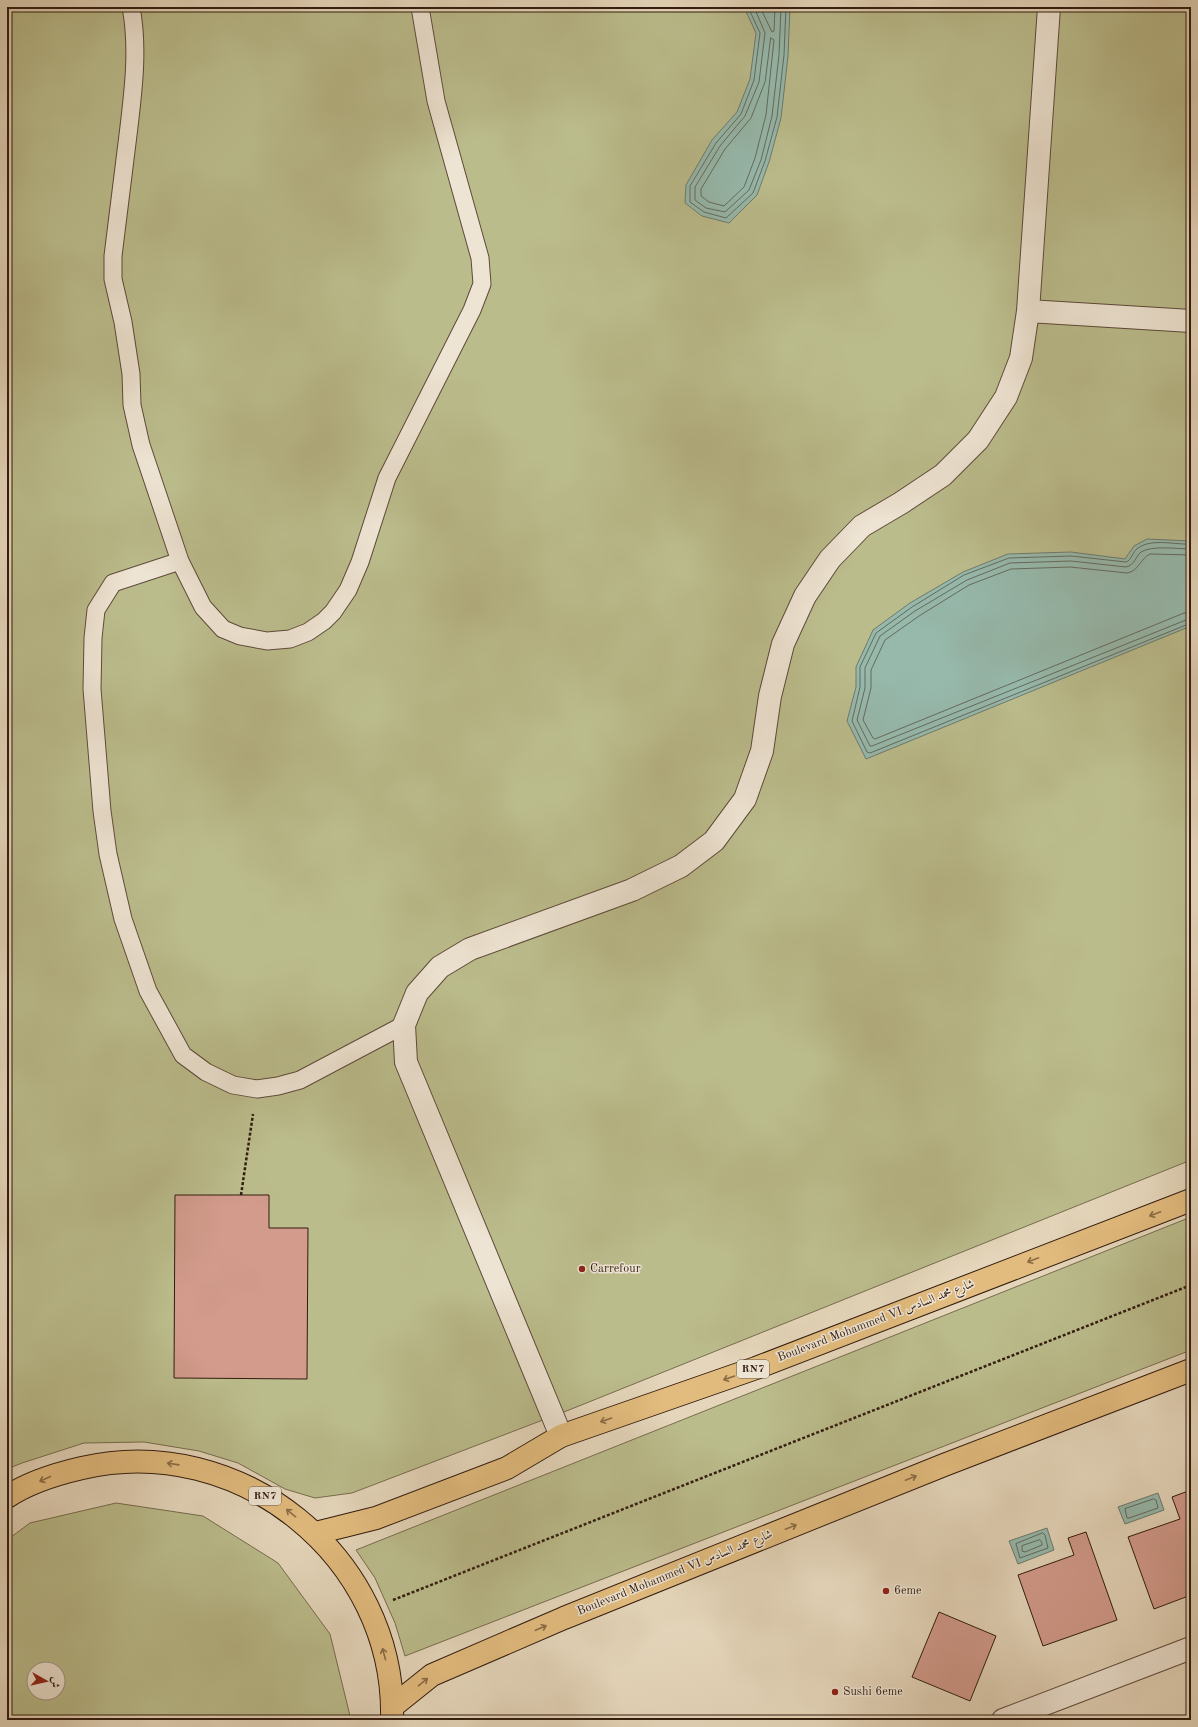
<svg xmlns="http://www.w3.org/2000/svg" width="1198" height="1727" font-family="'Old Standard TT',Amiri,serif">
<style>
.green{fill:#bbbc8c;stroke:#766c4e;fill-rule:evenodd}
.water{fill:#96b9ac;stroke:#6e7a6d}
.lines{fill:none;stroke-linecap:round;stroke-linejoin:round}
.shore{stroke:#646a5e;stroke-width:1}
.building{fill:#d29b8c;stroke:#311c0f}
.service-casing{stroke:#5e4a3a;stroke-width:19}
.minor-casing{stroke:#5e4a3a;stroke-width:24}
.primary-casing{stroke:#311c0f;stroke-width:24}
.path{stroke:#311c0f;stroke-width:2.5;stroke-dasharray:3 2;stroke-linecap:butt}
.service{stroke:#eee4d3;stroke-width:17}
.minor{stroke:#eee4d3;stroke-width:22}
.primary{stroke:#e2bb7e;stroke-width:22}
.oneway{stroke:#8a6c46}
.poi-dot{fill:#8f2418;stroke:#eee4d3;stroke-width:1.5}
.labels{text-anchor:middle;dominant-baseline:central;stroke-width:3;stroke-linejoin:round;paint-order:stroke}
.shield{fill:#eee4d3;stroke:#6a584a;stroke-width:1}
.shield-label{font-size:11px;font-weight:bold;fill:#311c0f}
.poi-label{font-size:12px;fill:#311c0f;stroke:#eee4d3;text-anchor:start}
.street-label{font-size:12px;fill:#311c0f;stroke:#eee4d3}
</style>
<rect width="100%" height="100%" fill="#e5d6bb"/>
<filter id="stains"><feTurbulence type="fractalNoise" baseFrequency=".005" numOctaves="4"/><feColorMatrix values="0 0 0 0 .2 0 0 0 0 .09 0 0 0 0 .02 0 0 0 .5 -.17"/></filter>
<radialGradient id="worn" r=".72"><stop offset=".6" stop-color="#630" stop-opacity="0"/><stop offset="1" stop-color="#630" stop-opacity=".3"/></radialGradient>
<!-- green -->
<path class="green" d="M7,7H1191V1160L569,1410L352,1493L315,1498L285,1489L238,1463L199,1451L144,1442L84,1443L22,1463L7,1469Z
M1191,1217V1350L405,1656L395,1623L375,1578L356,1550Z
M116,1503L203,1516L278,1563L330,1634L351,1720H7V1540L30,1523ZM34,1669H58V1693H34Z"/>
<!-- water -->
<path class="water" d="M744,7H790L788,56L781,118L769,162L757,195L729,223L702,216L685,203L686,185L712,140L737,112L750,79L756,33Z
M1147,539L1191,541V626L866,759L847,721L856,687V667L873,630L910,603L963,572L1008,554L1071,552L1125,559L1134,546Z
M1158,1493L1164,1510L1125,1524L1118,1507Z
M1047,1528L1054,1550L1018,1564L1009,1541Z"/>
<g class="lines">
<!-- shore -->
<path class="shore" d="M748,7L760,33L754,80L741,114L716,143L690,186V202L704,212L726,218L753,193L765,161L777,117L784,55L786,7
M754,7L765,33L759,82L745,116L720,146L695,187V200L706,208L725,212L749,190L761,160L772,116L779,55L781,7
M760,7L772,32L774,31L775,7
M771,38L774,40L766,115L755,158L744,187L724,206L709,202L701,196V189L725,149L751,118L765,82Z
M1191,544C1175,545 1152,538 1138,548C1132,552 1132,560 1126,562L1071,556L1009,558L964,575L912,607L876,633L860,667V687L852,721L867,752L870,753L1191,623
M1191,549C1178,549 1152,545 1141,552C1135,557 1135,565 1126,567L1071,561L1010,563L967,580L915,611L880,636L865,668V688L857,720L870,746H872L1191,618
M1191,555L1150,554C1140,559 1139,571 1127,573L1070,567L1011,569L969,585L919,616L885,640L871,670V688L863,720L873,738L875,739L1184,613L1191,612
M1154,1499L1156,1500L1158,1508L1129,1518H1127L1125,1509Z
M1043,1533L1045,1535L1048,1548L1020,1558L1016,1544Z
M1040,1540L1042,1543V1545L1025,1552L1022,1551V1546Z"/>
</g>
<!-- building -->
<path class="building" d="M175,1195H269V1228H308L307,1379L174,1378Z
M1191,1490V1595L1154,1609L1128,1537L1180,1519L1172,1497Z
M1086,1532L1117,1620L1043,1646L1018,1575L1074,1555L1068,1538Z
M939,1612L996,1636L970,1701L912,1677Z"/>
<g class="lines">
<defs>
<path id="service" d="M131,7C139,49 133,93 128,135C123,175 118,216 113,256V279L123,322L131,374L132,405L141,445L180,561L203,607L223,629L240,636L267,641L290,639L308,632L324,621L333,612L348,590L360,562L387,478L472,310L482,284L480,258L436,101L420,7
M180,561L113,583L96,610L93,638L92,689L102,811L108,854L123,919L148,991L183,1055L206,1072L233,1085L257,1089L278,1086L300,1080L404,1025"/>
<path id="minor" d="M1028,311L1191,321
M561,1436L406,1062L404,1025L417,993L440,967L470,949L632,890L681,866L714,841L745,799L762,751L770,696L783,644L805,596L830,559L862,526L901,503L943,475L978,440L1006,397L1021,358L1028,311L1049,7
M1003,1720L1191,1648"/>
<path id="primary" d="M7,1497C29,1482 56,1474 82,1468C239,1431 396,1557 392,1719
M316,1533L376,1518L507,1468L561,1436L756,1368L1191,1200
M392,1707L432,1675L564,1618L944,1465L1191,1370"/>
</defs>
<!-- service casing -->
<use href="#service" class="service-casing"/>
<!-- minor casing -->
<use href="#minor" class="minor-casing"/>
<!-- primary casing -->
<use href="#primary" class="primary-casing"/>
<!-- path -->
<path class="path" d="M241,1195L253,1114
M393,1600L1191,1285"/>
<!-- service -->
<use href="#service" class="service"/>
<!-- minor -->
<use href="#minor" class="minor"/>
<!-- primary -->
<use href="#primary" class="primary"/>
</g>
<!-- one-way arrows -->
<defs><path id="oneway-shaft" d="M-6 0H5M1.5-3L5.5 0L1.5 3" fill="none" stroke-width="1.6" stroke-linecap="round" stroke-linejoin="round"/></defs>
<g class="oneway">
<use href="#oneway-shaft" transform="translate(1155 1214) rotate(159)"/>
<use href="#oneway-shaft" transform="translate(1033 1260) rotate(159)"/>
<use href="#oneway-shaft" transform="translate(729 1378) rotate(161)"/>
<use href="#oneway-shaft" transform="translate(606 1420) rotate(161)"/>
<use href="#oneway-shaft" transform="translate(173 1464) rotate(-172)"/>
<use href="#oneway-shaft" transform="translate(911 1478) rotate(-22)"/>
<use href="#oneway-shaft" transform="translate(45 1479) rotate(156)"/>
<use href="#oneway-shaft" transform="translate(291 1513) rotate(-141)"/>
<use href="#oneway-shaft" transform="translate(791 1527) rotate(-22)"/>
<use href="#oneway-shaft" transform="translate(541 1628) rotate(-23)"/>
<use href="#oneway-shaft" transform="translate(384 1654) rotate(-105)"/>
<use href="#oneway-shaft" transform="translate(423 1682) rotate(-39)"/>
</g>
<!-- markers -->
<g class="poi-dot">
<circle cx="582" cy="1269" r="4"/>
<circle cx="886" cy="1591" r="4"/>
<circle cx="835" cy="1692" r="4"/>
</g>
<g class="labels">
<!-- shield labels -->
<g class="shield">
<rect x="737" y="1360" width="32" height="18" rx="3"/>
<rect x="249" y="1487" width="32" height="18" rx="3"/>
</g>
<g class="shield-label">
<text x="753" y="1369">RN7</text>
<text x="265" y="1496">RN7</text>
</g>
<!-- poi labels -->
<g class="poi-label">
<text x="590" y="1269">Carrefour</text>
<text x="894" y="1591">6eme</text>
<text x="843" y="1692">Sushi 6eme</text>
</g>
<!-- street labels -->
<g class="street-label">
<text transform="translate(876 1321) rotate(-21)">Boulevard Mohammed VI شارع محمد السادس</text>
<text transform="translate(675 1573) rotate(-22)">Boulevard Mohammed VI شارع محمد السادس</text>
</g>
</g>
<!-- margin -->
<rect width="1198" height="1727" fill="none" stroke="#e5d6bb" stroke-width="24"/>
<rect x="8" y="8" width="1182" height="1711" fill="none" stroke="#311c0f" stroke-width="2"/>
<rect x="12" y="12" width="1174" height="1703" fill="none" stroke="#311c0f"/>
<!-- north arrow -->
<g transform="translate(46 1681) rotate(98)"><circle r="19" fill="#eee4d3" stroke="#a29485"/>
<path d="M0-3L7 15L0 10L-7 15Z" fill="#8f2418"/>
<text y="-6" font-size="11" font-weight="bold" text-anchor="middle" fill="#311c0f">ش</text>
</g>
<rect width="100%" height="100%" filter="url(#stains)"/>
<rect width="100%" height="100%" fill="url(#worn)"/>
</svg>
